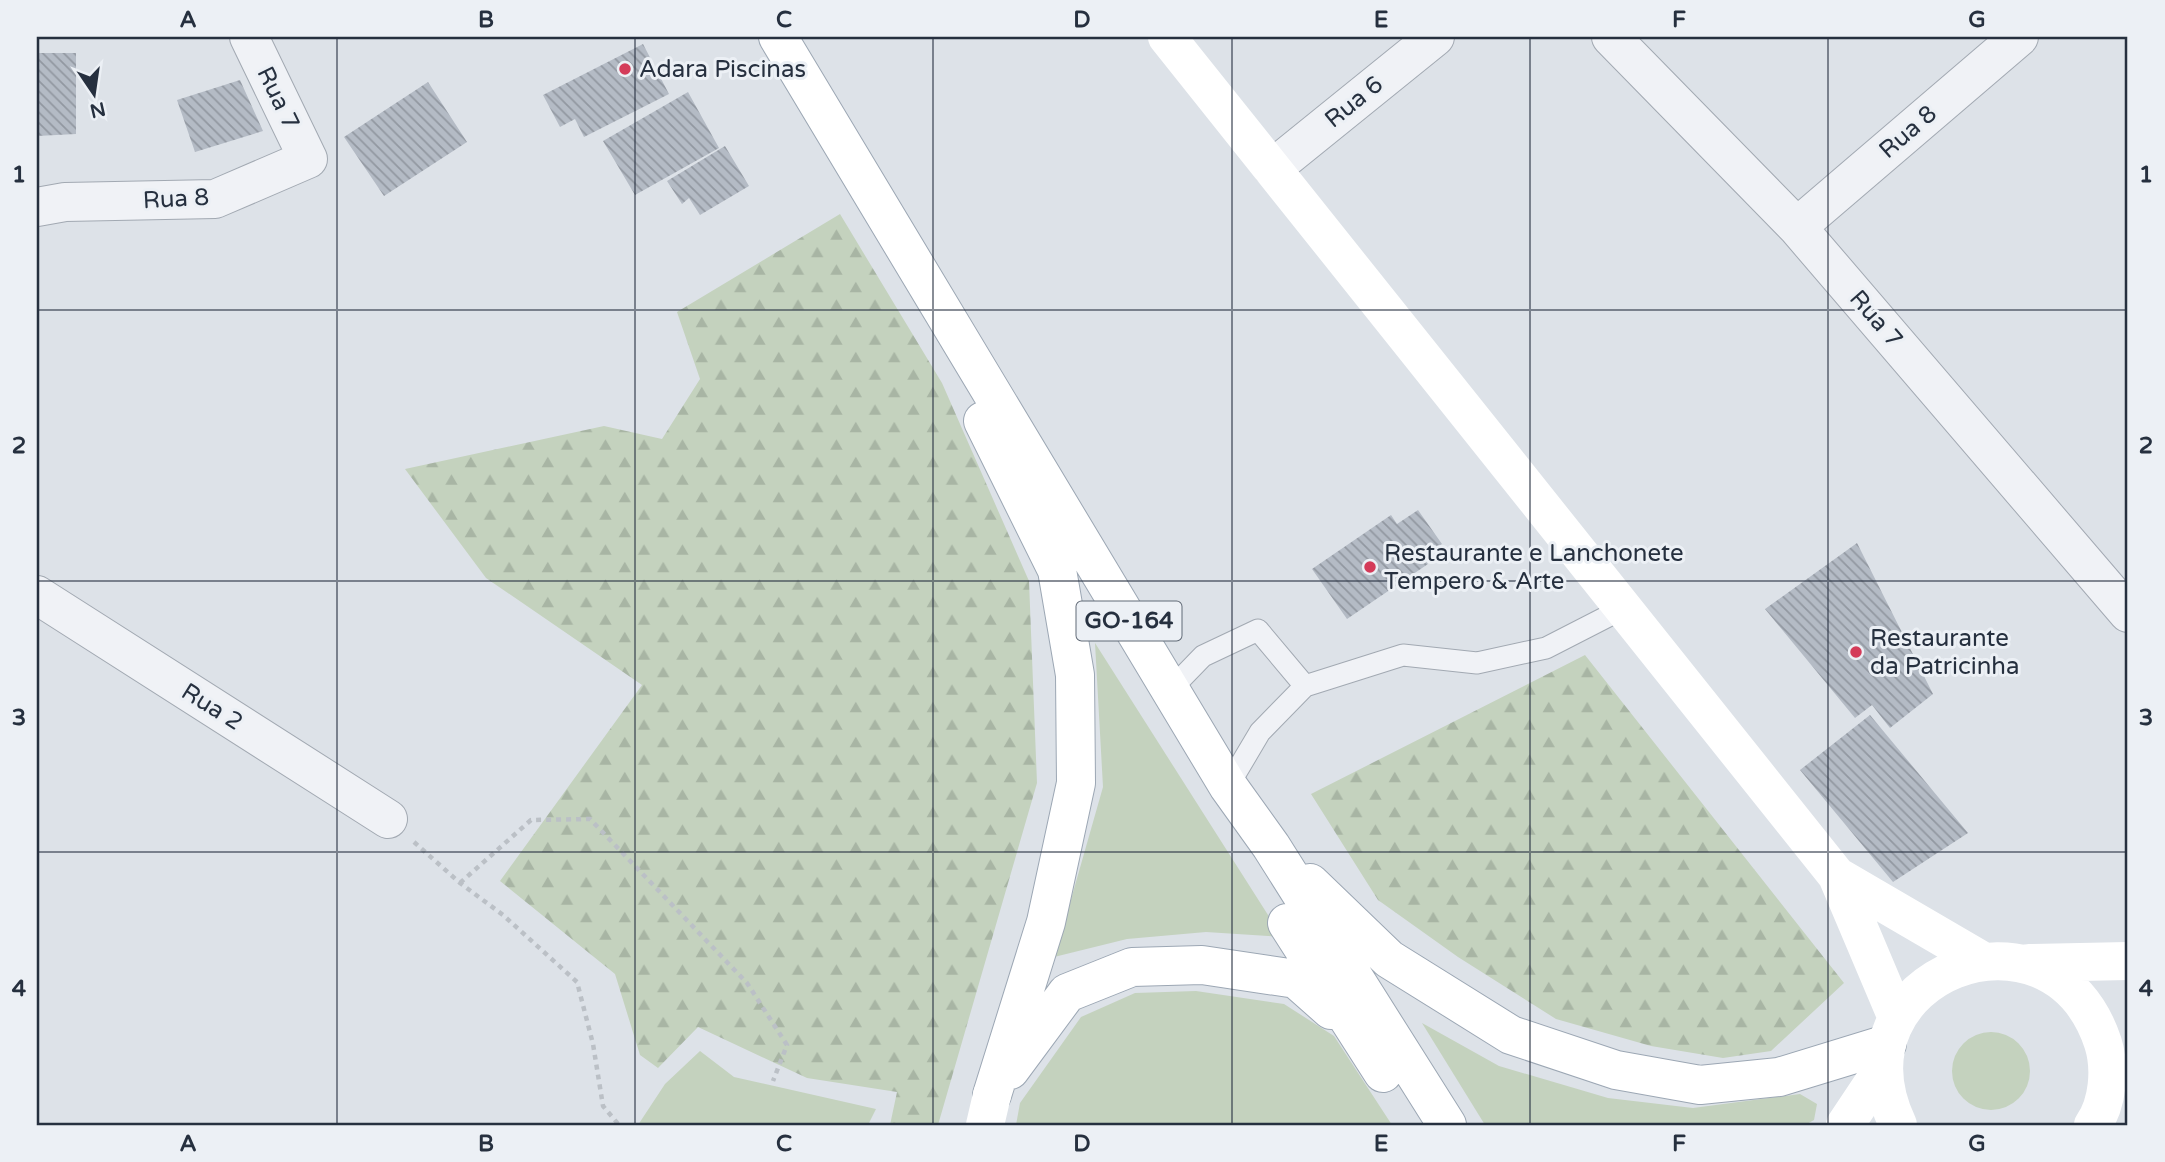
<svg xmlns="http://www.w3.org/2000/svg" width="2165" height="1162" font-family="'Varela Round',sans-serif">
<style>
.green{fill:#c4d2be}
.forest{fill:url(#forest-firs)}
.building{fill:url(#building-back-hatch)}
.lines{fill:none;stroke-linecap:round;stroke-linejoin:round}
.lane-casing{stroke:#a2a9b2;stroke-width:23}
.street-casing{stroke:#a2a9b2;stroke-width:40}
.primary-casing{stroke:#9ca7b4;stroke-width:40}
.path{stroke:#bbc0c6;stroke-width:4.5;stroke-dasharray:5 5;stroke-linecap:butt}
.lane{stroke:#f0f2f6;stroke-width:21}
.street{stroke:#f0f2f6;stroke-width:38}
.secondary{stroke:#fff;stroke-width:38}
.primary{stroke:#fff;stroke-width:38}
.grid{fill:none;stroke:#26303f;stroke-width:2;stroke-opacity:0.55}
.poi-dot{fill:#d43b59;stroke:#ecf0f5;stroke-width:2.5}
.labels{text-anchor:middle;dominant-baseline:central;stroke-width:6;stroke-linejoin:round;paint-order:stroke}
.shield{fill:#ecf0f5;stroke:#616a76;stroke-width:2}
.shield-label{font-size:23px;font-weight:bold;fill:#26303f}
.poi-label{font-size:24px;fill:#26303f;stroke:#ecf0f5;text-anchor:start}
.street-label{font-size:24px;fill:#26303f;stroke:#ecf0f5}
.neatline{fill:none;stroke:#26303f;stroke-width:2.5}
.grid-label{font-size:23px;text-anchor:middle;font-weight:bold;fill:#26303f}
</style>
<defs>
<pattern id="forest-firs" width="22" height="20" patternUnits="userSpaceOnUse" patternTransform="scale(1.75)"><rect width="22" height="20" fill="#c4d2be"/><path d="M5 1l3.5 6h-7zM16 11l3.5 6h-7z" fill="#a8b5a4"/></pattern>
<pattern id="building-back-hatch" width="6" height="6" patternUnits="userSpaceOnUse" patternTransform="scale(1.75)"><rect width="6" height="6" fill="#b4bbc5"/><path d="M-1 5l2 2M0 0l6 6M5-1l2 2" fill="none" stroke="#9298a1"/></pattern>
</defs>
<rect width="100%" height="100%" fill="#dde2e8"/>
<!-- green -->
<path class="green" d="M1095,643L1282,937L1206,932L1127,939L1050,958L1064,924L1103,787Z
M1196,991L1284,1004L1334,1036L1392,1125H1016L1020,1103L1081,1017L1135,993Z
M1422,1023L1499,1066L1608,1098L1693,1108L1800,1094L1817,1104L1814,1120L1805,1125H1485Z
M1952 1071a39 39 0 1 1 78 0a39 39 0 1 1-78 0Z
M700,1051L734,1077L876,1109L868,1125H638L665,1084Z"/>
<!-- forest -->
<path class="forest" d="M840,214L942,383L1029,581L1037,783L938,1125H890L897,1092L807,1078L698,1027L658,1068L640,1055L615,974L500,881L642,685L486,578L405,469L604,426L662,439L700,379L677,312Z
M1585,655L1844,983L1771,1051L1723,1058L1651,1046L1556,1019L1458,957L1378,900L1311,794Z"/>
<!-- building -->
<path class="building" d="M643,44L669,94L584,137L575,119L560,127L543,95Z
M37,53H76V134L37,136Z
M240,80L263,131L195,152L177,100Z
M428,82L467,142L384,196L344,137Z
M688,92L719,148L635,195L603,141Z
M725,146L749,186L700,215L689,198L682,204L667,181Z
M1418,510L1442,544L1422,557L1428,564L1347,619L1312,569L1391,515L1397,524Z
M1857,543L1933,694L1890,728L1872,705L1855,718L1765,609Z
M1870,715L1968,833L1893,882L1800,770Z"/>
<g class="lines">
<defs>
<path id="lane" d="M1305,686L1403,655L1477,663L1546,648L1624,608
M1170,690L1203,656L1258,630L1305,686L1260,732L1228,786"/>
<path id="street" d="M1611,37L1797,227L2128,613
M1273,168L1435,37
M37,207L65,202L215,199L308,159L249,37
M1797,227L2019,37
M37,595L388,819"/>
<path id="primary" d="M778,37L1228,786L1271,846L1447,1125
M983,421L1057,570L1075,675L1076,783L1046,922L992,1095
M1310,883L1389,959L1511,1035L1616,1070L1700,1085L1779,1077L1887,1044
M1287,923L1383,1073
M1010,1070L1067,993L1132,967L1202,965L1296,979L1331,1010"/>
</defs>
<!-- lane casing -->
<use href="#lane" class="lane-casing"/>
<!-- street casing -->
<use href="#street" class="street-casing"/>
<!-- primary casing -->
<use href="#primary" class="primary-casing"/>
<!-- path -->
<path class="path" d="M414,842L460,883L503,915L577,982L593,1044L603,1106L619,1125
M460,883L531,820L590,819L747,983L787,1045L773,1081"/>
<!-- lane -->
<use href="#lane" class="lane"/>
<!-- street -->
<use href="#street" class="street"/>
<!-- secondary -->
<path class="secondary" d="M1167,37L1837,876L1897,1018
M1837,876L1981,960
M2029,963L2128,961
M985,1125L992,1095
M1845,1125L1883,1068
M1898,1125C1827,975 2052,888 2103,1043C2111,1069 2108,1103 2093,1125"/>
<!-- primary -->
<use href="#primary" class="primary"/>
</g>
<!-- grid -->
<path class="grid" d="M337,37V1125M635,37V1125M933,37V1125M1232,37V1125M1530,37V1125M1828,37V1125M37,310H2128M37,581H2128M37,852H2128"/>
<!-- markers -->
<g class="poi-dot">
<circle cx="625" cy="69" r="7"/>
<circle cx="1370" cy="567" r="7"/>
<circle cx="1856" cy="652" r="7"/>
</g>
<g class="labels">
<!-- shield labels -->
<rect class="shield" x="1076.5" y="601.5" width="105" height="39" rx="5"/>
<g class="shield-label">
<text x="1129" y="621">GO-164</text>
</g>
<!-- poi labels -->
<g class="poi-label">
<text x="639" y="69">Adara Piscinas</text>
<text x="1384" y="553">Restaurante e Lanchonete<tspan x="1384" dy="28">Tempero &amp; Arte</tspan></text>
<text x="1870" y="638">Restaurante<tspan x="1870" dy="28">da Patricinha</tspan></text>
</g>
<!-- street labels -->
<g class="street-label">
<text transform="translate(278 98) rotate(64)">Rua 7</text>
<text transform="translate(1354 102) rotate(-39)">Rua 6</text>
<text transform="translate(1908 132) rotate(-41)">Rua 8</text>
<text transform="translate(176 199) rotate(-3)">Rua 8</text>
<text transform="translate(1876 319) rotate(49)">Rua 7</text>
<text transform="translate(212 707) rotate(32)">Rua 2</text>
</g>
</g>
<!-- border -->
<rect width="2165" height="1162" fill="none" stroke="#ecf0f5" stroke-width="77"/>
<!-- north arrow -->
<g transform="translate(94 94) rotate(167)" stroke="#ecf0f5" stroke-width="5" paint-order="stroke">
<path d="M0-5L12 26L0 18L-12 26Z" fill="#26303f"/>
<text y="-10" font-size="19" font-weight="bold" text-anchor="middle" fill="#26303f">N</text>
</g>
<rect x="38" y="38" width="2088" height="1086" class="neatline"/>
<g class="grid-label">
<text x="188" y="27">A</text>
<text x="486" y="27">B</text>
<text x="784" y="27">C</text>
<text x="1082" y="27">D</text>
<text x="1381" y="27">E</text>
<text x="1679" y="27">F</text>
<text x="1977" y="27">G</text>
<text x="19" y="182">1</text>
<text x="2146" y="182">1</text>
<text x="19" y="453">2</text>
<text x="2146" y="453">2</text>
<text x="19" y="725">3</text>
<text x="2146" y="725">3</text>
<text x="19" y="996">4</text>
<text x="2146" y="996">4</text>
<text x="188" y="1151">A</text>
<text x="486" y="1151">B</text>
<text x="784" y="1151">C</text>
<text x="1082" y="1151">D</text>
<text x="1381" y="1151">E</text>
<text x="1679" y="1151">F</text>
<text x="1977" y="1151">G</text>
</g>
</svg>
